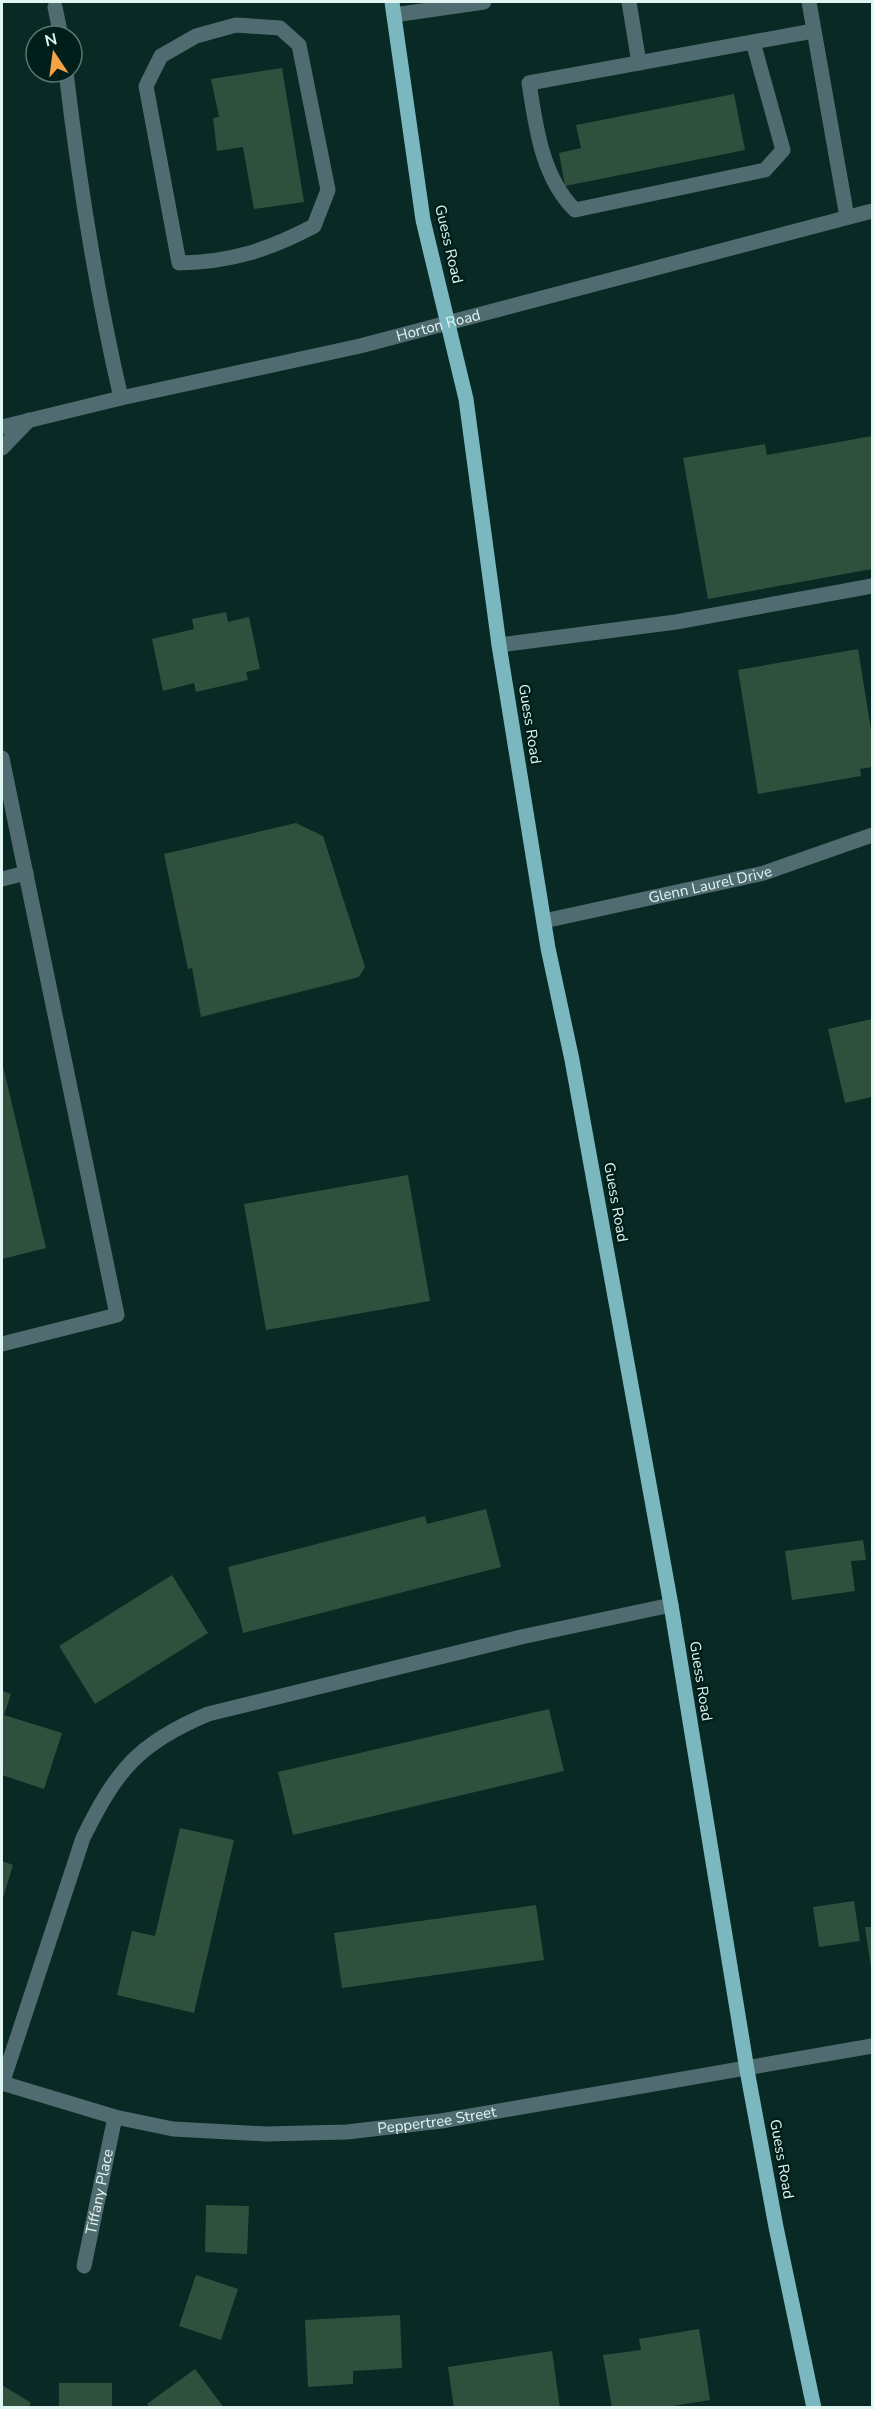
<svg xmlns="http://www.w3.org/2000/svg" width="874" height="2409" font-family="'Nunito Sans',sans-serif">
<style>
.building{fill:#30503e}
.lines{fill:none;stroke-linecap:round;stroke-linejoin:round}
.minor{stroke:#506c70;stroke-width:15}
.major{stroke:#7ab7be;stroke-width:15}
.labels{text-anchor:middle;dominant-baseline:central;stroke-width:5;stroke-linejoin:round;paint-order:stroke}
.street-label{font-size:15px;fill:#e0f6f2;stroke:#001f1b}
</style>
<rect width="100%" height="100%" fill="#082924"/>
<!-- building -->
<path class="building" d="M282,68L304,202L254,209L243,147L217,151L213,118L219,117L211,79Z
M734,94L745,150L565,186L559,153L581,148L576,125Z
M872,436V569L708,599L683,458L765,444L767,455Z
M226,612L228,622L249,617L260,669L246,672L248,680L196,692L194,683L163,691L152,639L194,629L192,619Z
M858,649L872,736V767L860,769L861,776L758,794L738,670Z
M296,823L323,836L365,967L359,977L201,1017L192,968L188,969L164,854Z
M872,1019V1097L845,1103L828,1029Z
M2,1062L46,1248L2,1259Z
M408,1175L430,1301L266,1330L244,1204Z
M486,1509L501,1567L243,1633L228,1567L425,1516L427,1524Z
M863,1540L866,1560L851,1561L855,1591L792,1600L785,1551Z
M172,1575L208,1633L95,1704L59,1646Z
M2,1691L11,1694L4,1715L62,1733L44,1789L2,1775Z
M549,1709L564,1771L293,1835L278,1772Z
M180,1828L234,1840L194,2013L117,1995L132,1931L155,1936Z
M2,1861L13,1865L2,1901Z
M854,1901L860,1941L819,1947L813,1907Z
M536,1905L544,1960L342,1988L334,1933Z
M865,1927H872V1968H871Z
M206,2205L249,2206L247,2254L205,2252Z
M196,2275L238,2289L221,2340L179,2326Z
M400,2315L402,2368L353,2371V2384L308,2387L305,2320Z
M699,2329L710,2400L661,2408H612L603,2355L641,2350L639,2339Z
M552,2351L560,2408H454L448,2367Z
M195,2369L224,2408H150L147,2404Z
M59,2383H112V2408H59Z
M2,2385L31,2403L28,2408H2Z"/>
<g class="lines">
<!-- minor -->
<g class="minor">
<path d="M629,2L639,63"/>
<path d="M809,2L847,217"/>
<path d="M55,7L61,36"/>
<path d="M394,15L484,2"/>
<path d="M236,25L280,28L299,45L328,190L314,226C268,250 232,262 179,263L146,86L161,56L196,36Z"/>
<path d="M753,42L783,150L765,170L575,210C542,177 536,128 529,83C624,66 718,48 813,31"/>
<path d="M66,72C79,182 96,290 121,398"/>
<path id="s1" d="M2,427L121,398L360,346L872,211"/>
<path d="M2,448L29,420"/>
<path d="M499,645L676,622L872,586"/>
<path d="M2,758L117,1315L2,1344"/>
<path d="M2,879L26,873"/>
<path id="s2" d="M544,921L764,873L872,835"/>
<path id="s3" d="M2,2083L115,2117L173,2129L266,2134L347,2132L441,2121L872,2046"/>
<path d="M2,2084L83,1838C116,1771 138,1743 208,1714L521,1637L671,1605"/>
<path id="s4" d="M84,2266L115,2117"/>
</g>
<!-- major -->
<path class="major" d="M392,2L423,220L466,399L499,645L548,948L572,1060L671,1605L747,2070L776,2227L814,2408"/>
</g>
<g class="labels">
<!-- street labels -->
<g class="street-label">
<text transform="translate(449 244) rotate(77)">Guess Road</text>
<text stroke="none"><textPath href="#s1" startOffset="448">Horton Road</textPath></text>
<text transform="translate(530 724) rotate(81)">Guess Road</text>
<text stroke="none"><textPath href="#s2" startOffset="170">Glenn Laurel Drive</textPath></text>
<text transform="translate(616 1202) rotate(80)">Guess Road</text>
<text transform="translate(701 1681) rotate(81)">Guess Road</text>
<text stroke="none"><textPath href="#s3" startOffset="442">Peppertree Street</textPath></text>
<text transform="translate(782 2159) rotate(80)">Guess Road</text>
<text stroke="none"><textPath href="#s4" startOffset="76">Tiffany Place</textPath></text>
</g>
</g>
<!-- border -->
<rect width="874" height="2409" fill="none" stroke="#e0f6f2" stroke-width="6"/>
<!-- north arrow -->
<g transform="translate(54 54) rotate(347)"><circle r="28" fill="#001f1b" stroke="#5a7571" stroke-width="1.5"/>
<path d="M0-4.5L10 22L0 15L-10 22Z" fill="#f5a345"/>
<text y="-9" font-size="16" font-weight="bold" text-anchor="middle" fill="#e0f6f2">N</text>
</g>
</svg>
